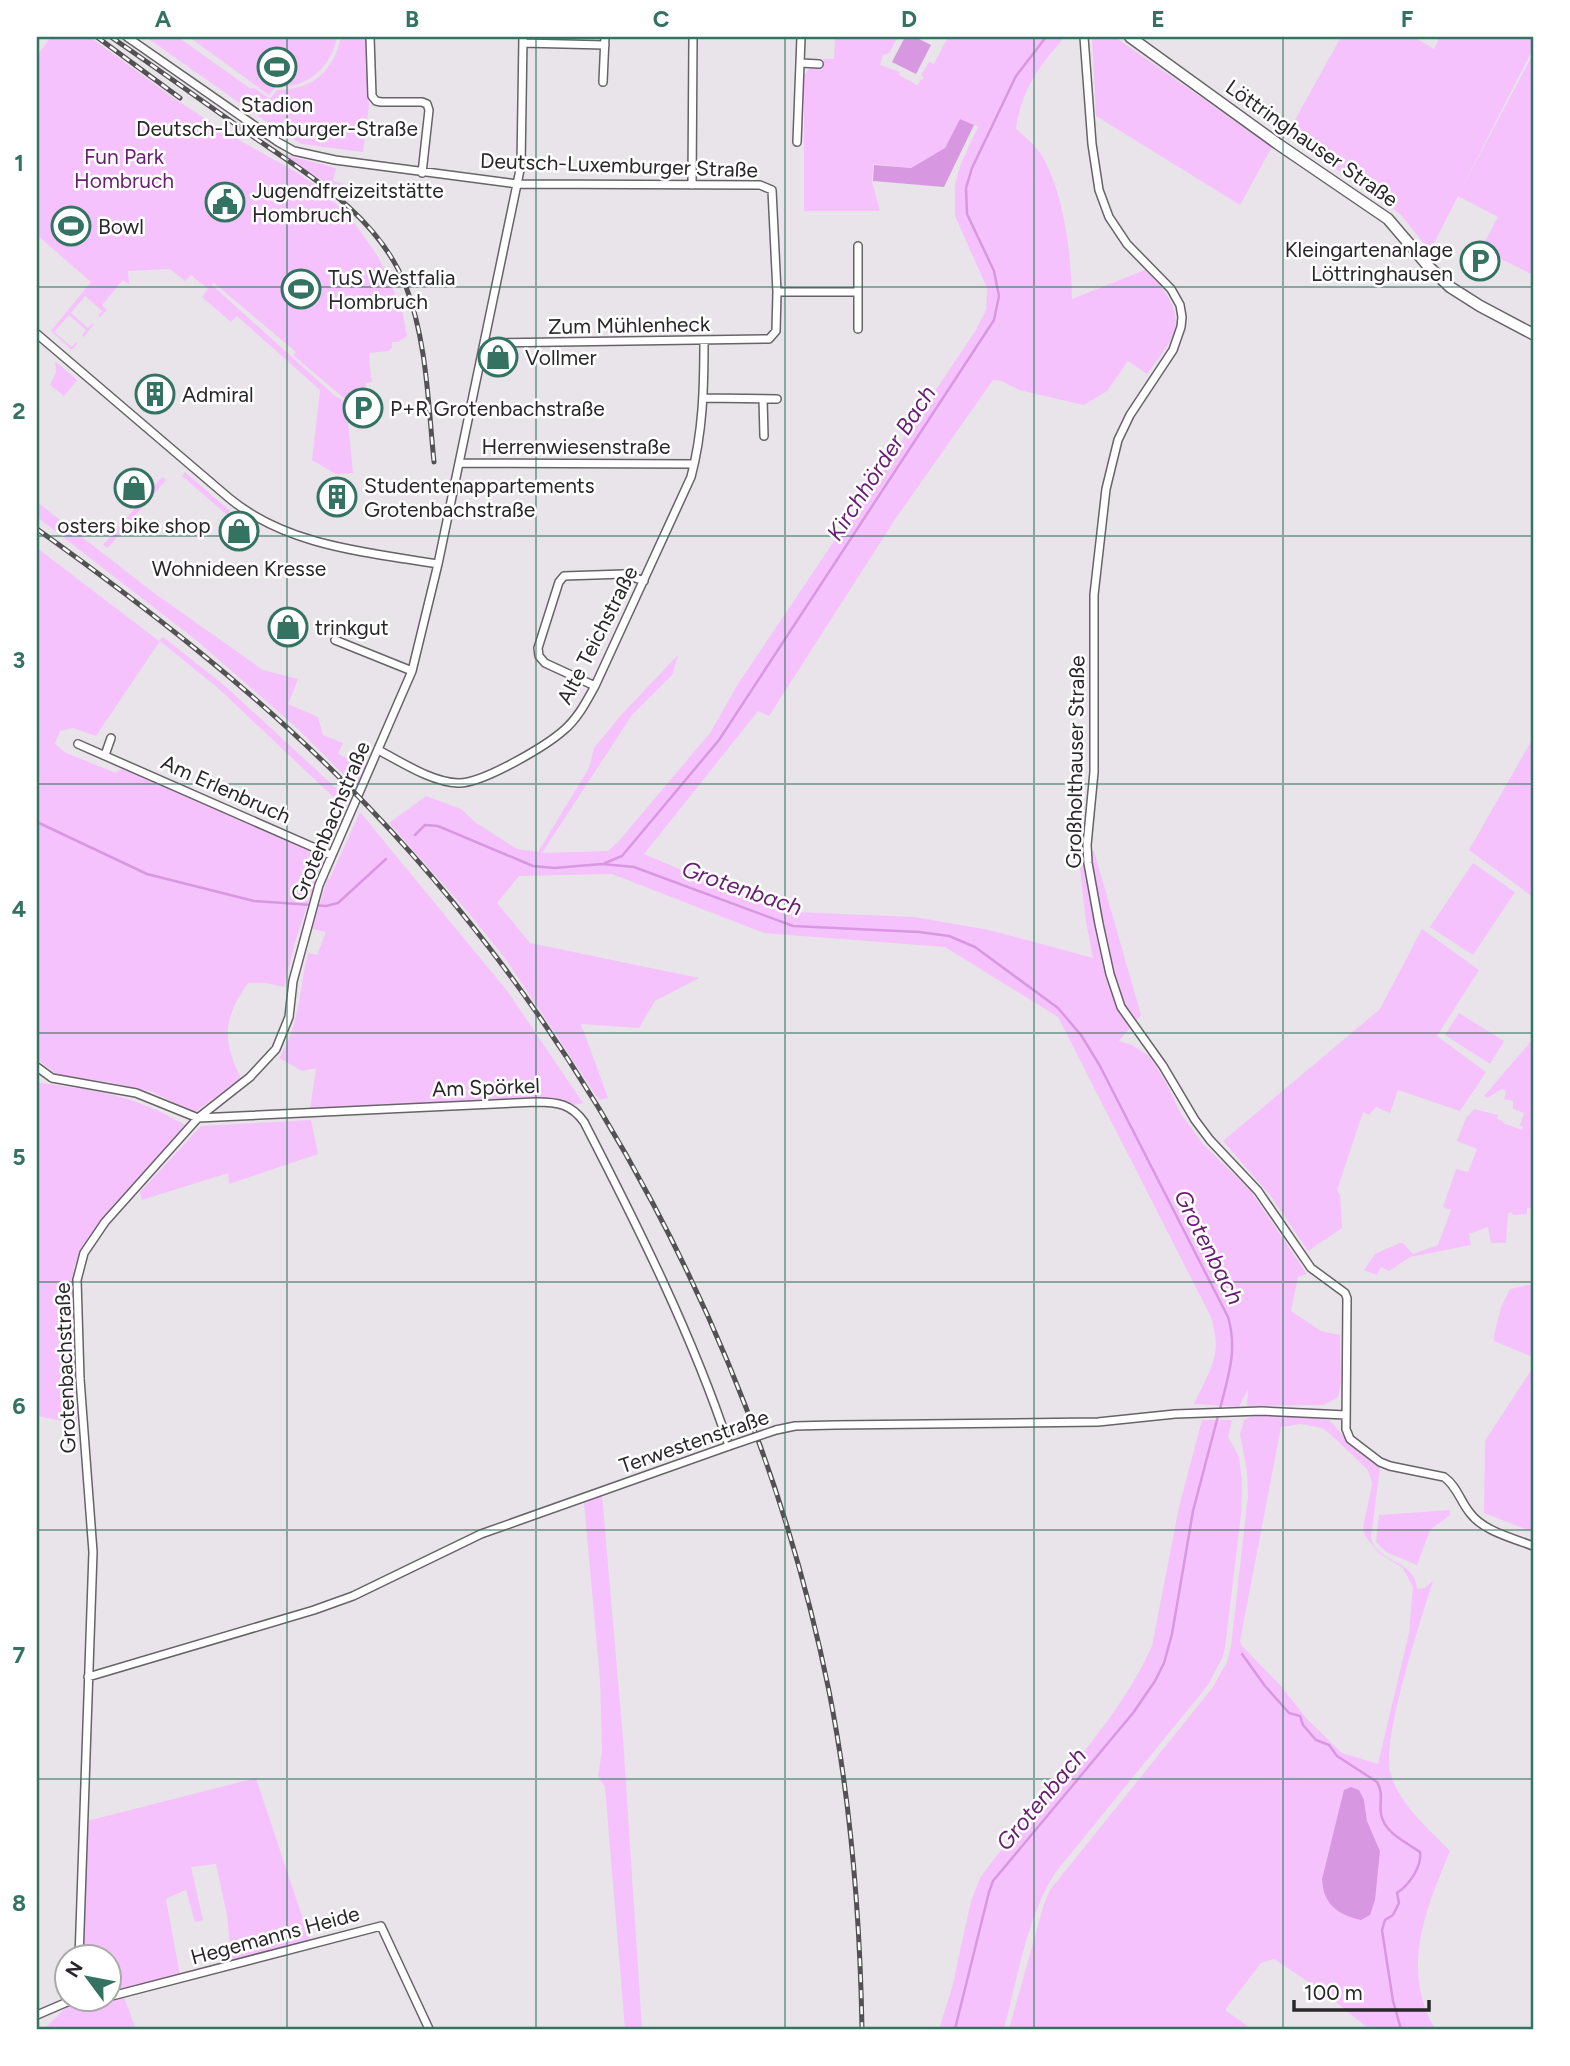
<svg xmlns="http://www.w3.org/2000/svg" width="1570" height="2066" font-family="Figtree,sans-serif">
<style>
.green{fill:#f6c2fd;fill-rule:evenodd}
.water{fill:#d798e1}
.lines{fill:none;stroke-linecap:round;stroke-linejoin:round}
.stream{stroke:#d798e1;stroke-width:2.5}
.street-casing{stroke:#676368;stroke-width:10}
.secondary-casing{stroke:#676368;stroke-width:13}
.street{stroke:#fff;stroke-width:7}
.secondary{stroke:#fff;stroke-width:10}
.rail-casing{stroke:#535154;stroke-width:5}
.rail{stroke:#fff;stroke-width:2.5;stroke-dasharray:8;stroke-linecap:butt}
.street-bridge-casing{stroke:#676368;stroke-width:10;stroke-linecap:butt}
.street-bridge{stroke:#fff;stroke-width:7}
.grid{fill:none;stroke:#347361;stroke-width:2;stroke-opacity:0.55}
.labels{text-anchor:middle;dominant-baseline:central;stroke-width:5;stroke-linejoin:round;paint-order:stroke}
.poi-label{font-size:21px;fill:#292729;stroke:#fff;text-anchor:start}
.street-label{font-size:21px;fill:#292729;stroke:#fff}
.park-label{font-size:21px;fill:#691d75;stroke:#fff}
.water-label{font-size:23px;font-style:italic;fill:#681c74;stroke:#fff}
.neatline{fill:none;stroke:#347361;stroke-width:2.5}
.grid-label{font-size:23px;text-anchor:middle;font-weight:bold;fill:#347361}
</style>
<rect width="100%" height="100%" fill="#e8e4e9"/>
<!-- green -->
<path class="green" d="M51,37H90L175,99L232,136L296,172L325,192L355,224L377,255L391,283L399,305H401L407,336L398,342H392V348L389,351L369,353L371,378L392,376L372,378V382L366,383V396L373,395V398L353,403L345,399L293,355L296,352L214,283L212,285L334,395L353,407L354,411L347,412L353,473L336,474L312,460L320,390L237,316L231,322L202,297L208,289L191,275L185,281L170,269L128,271L129,284L123,280L102,305L107,310L100,317L98,316L102,311L85,296L71,313L88,328L93,323L94,324L84,337L82,335L86,330L69,315L54,332L72,347L76,342L78,343L72,350L51,331L91,282L37,235V56Z
M146,37H178L251,89L254,88L270,99L277,90C312,90 334,71 341,37H367L369,105L363,152L302,144L281,132Z
M189,37H337C331,67 308,89 276,86L269,95Z
M835,37H898L889,53L883,55L880,65L900,72L899,75L917,85L920,82L919,79L922,80L924,78L921,75L929,62L934,64L948,37H1065C1040,64 1021,91 1016,129C1026,137 1039,149 1045,161C1065,201 1071,254 1072,299L1145,270C1162,286 1185,311 1172,337C1166,350 1155,362 1147,374L1128,361L1107,391L1084,405L1019,390L1002,381L993,380L896,518L769,716L758,711L644,854L762,904L795,912L914,917L989,930L1093,958L1086,922L1078,851H1094L1141,1015L1119,1041L1132,1045L1149,1056L1164,1079L1181,1114L1203,1144L1250,1190L1307,1274L1298,1277L1291,1311L1321,1331L1340,1335L1341,1382L1338,1397L1324,1405L1247,1406L1248,1389L1239,1407L1194,1404C1210,1369 1223,1356 1211,1317L1058,1017L945,947L764,933L612,874L519,876L497,903L530,943L699,978L655,1001L639,1028L581,1024L608,1098L599,1100L505,958L467,911L389,823L426,796L461,809L475,822L517,849L538,852L589,768L594,748L622,714L678,655L672,675L632,715L542,853L608,851L618,842L710,733L738,684L976,330L986,310L987,288L955,216V185L960,166L978,127L960,119L946,148L911,168L873,164L872,182L880,211H804V76L809,69L823,68V59H834Z
M1092,37H1115L1272,147L1240,205L1096,116Z
M1341,37H1414L1434,49L1440,37H1533V49L1459,193L1533,54V275L1481,249L1498,217L1458,196L1430,251L1401,215L1380,198L1286,136Z
M282,154L336,168L333,181L345,184L343,194Z
M55,361L77,380L64,396L50,385L56,372Z
M185,472L230,511L227,515L182,476Z
M162,477L166,480L108,548L103,545Z
M37,502L154,593L263,670L298,679L288,704L318,717L323,735L343,743L338,754L366,767L357,788L298,729L196,640L37,517Z
M37,548L159,641L163,637L224,685L350,801L346,809L219,689L160,641L96,736L73,728L60,731L55,744L66,753L116,773L122,768L319,853L321,865L295,942L284,987L266,983H248C223,1018 222,1040 241,1078L194,1113L153,1092L108,1082L57,1075L37,1059Z
M1533,738V897L1469,850Z
M360,812L508,992L583,1103L574,1105L556,1099L310,1109L316,1068L302,1071L279,1058C300,1026 299,989 308,953L317,955L326,932L312,929L327,880L330,878Z
M1473,863L1515,892L1473,955L1430,927Z
M1422,929L1479,970L1437,1036L1486,1072L1460,1111L1398,1090L1390,1113L1376,1107L1369,1115L1363,1112L1337,1190L1340,1195L1342,1228L1308,1251L1270,1195L1223,1141L1380,1009Z
M1459,1013L1504,1041L1490,1064L1445,1035Z
M1533,1039V1208H1527V1214L1513,1215L1511,1212L1508,1214L1506,1243H1491L1488,1227L1469,1234L1471,1245L1410,1257L1389,1271L1381,1267L1377,1275L1364,1270L1375,1254L1400,1243H1403L1413,1254L1438,1245L1451,1210L1443,1207L1456,1169L1468,1172L1477,1149L1457,1141L1466,1118L1474,1109L1498,1115L1497,1119L1503,1121V1123L1522,1130L1523,1127L1518,1125H1520L1524,1113L1513,1109V1101L1504,1099L1506,1091L1502,1089L1487,1098L1484,1096Z
M37,1079L40,1083C97,1090 134,1095 185,1125L89,1236L74,1266L75,1387L77,1424L37,1416Z
M311,1120L318,1154L229,1184L228,1173L142,1200L140,1192L201,1126Z
M1533,1284V1357L1494,1341V1336L1501,1307L1510,1289Z
M1533,1367V1532L1484,1513L1485,1441Z
M1255,1415L1317,1416L1330,1421L1355,1449L1380,1468L1371,1537C1375,1563 1416,1559 1417,1589L1425,1588L1433,1581C1421,1619 1380,1742 1391,1775C1401,1806 1428,1828 1450,1851C1426,1909 1400,1969 1435,2029H1369L1322,1991L1274,1959L1261,1963L1225,2010L1252,2029H1009L1044,1904L1050,1890L1213,1687L1227,1662L1231,1646L1248,1496L1247,1471L1240,1434L1244,1420ZM1301,1424L1322,1428L1328,1432L1367,1469L1371,1479L1372,1485L1363,1527L1365,1536L1379,1553L1403,1568L1413,1587L1409,1633L1378,1764L1342,1753L1307,1719L1280,1685L1242,1646L1240,1641L1281,1427ZM1345,1790L1364,1800L1367,1821L1380,1851L1323,1891L1322,1879Z
M1202,1420H1232L1228,1437L1239,1457L1242,1482L1241,1514L1225,1648L1222,1658L1208,1685L1055,1873C1026,1919 1018,1977 1004,2029H939L952,1988L971,1901L980,1878C1036,1801 1112,1734 1152,1646L1179,1507Z
M602,1495L623,1738L642,2029H625L605,1787L598,1776L602,1751L600,1680L584,1502Z
M1450,1510V1515L1430,1530L1417,1565L1386,1552L1376,1542L1379,1515Z
M256,1778L311,1943L232,1967L227,1915L216,1864L191,1867L203,1920L195,1922L186,1890L166,1899L181,1981L109,1996L108,1958H79L83,1822Z
M109,1997H124L136,2029H44L74,2000H108Z"/>
<!-- water -->
<path class="water" d="M905,37L919,39L931,45L916,74L892,62Z
M960,119L974,125L944,187L873,181L874,165L911,168L945,148Z
M1351,1787L1359,1790L1364,1800L1367,1821L1380,1851L1375,1900L1370,1915L1361,1920C1338,1915 1323,1904 1322,1879L1344,1790Z"/>
<g class="lines">
<!-- stream -->
<path class="stream" d="M37,822L147,874L254,901L326,906L338,903L386,859
M415,835L425,825L438,826L533,866L554,868L602,864L634,867L793,926L919,932L949,936L975,947L1058,1008L1081,1035L1100,1066L1228,1317C1238,1351 1228,1376 1220,1409
M605,863L622,856L719,740L994,320L999,296L994,271L967,214L966,188L972,168L1016,76L1046,37
M1242,1654L1265,1686L1289,1713L1300,1716L1303,1725L1316,1740L1329,1745L1337,1756L1377,1782C1384,1793 1379,1803 1381,1814C1384,1833 1406,1842 1420,1852C1422,1867 1409,1885 1397,1893L1399,1903L1393,1915L1385,1920L1382,1930L1393,2001L1401,2029
M955,2029L989,1892L993,1881L1133,1713L1155,1681L1164,1663L1172,1634L1193,1511L1218,1416"/>
<defs>
<path id="street" d="M127,37L278,142L294,151L335,160L517,184L760,185L772,190L777,292L776,331L769,339L485,343
M370,37L372,96L376,101L381,102H422L427,104L429,110L422,173
M1084,37L1092,144L1099,190L1109,217L1127,244L1171,289L1180,305L1182,317L1181,327L1173,350L1130,415L1118,440L1106,489L1094,595V772L1087,845L1088,863L1099,924L1110,974L1121,1007L1163,1066L1195,1120L1210,1140L1258,1191L1311,1268L1345,1293L1347,1298L1346,1429L1350,1439L1380,1462L1390,1466L1444,1477C1457,1486 1460,1501 1470,1513C1483,1531 1513,1538 1533,1546
M523,43L605,45
M801,63L819,64
M603,82L605,37
M797,142L801,37
M692,185L693,37
M777,292H858V246
M858,292V329
M37,334L229,498C287,546 366,552 438,564
M704,398L777,399
M763,399L764,436
M459,463L694,464
M335,640L412,671
M595,686L545,663L539,656L538,648L559,582L564,576L624,574L644,581
M78,744L331,855
M378,750C402,762 431,782 458,783C482,784 546,746 564,730C578,718 586,702 595,686L691,477C703,432 704,387 704,341
M105,755L111,738
M37,1067L52,1078L136,1093L198,1118L536,1102C558,1102 571,1104 584,1122C638,1227 692,1334 729,1446L481,1534L353,1596L314,1610L88,1677
M776,1430L795,1426L835,1425L1098,1422L1175,1414L1262,1411L1346,1415
M79,1958L93,1552L80,1379L77,1280L84,1253L105,1222L198,1118L250,1077L276,1049L289,1017L293,981L319,885L412,671L438,564L521,165L523,37
M108,1997L381,1926L429,2029
M37,2015L72,2000"/>
<path id="secondary" d="M1130,37L1278,144L1388,219L1429,267L1450,287L1480,306L1533,334"/>
</defs>
<!-- street casing -->
<use href="#street" class="street-casing"/>
<!-- secondary casing -->
<use href="#secondary" class="secondary-casing"/>
<!-- street -->
<use href="#street" class="street"/>
<!-- secondary -->
<use href="#secondary" class="secondary"/>
<defs>
<path id="rail" d="M97,37L180,98
M111,37C155,67 198,98 242,129C303,172 375,211 405,284C427,340 428,403 434,462
M37,529C146,607 252,689 347,785C588,1027 761,1357 829,1691C851,1802 860,1916 862,2029"/>
</defs>
<!-- rail casing -->
<use href="#rail" class="rail-casing"/>
<!-- rail -->
<use href="#rail" class="rail"/>
<defs>
<path id="street-bridge" d="M729,1446L776,1430"/>
</defs>
<!-- street-bridge casing -->
<use href="#street-bridge" class="street-bridge-casing"/>
<!-- street-bridge -->
<use href="#street-bridge" class="street-bridge"/>
</g>
<!-- grid -->
<path class="grid" d="M287,37V2029M536,37V2029M785,37V2029M1034,37V2029M1283,37V2029M37,287H1533M37,536H1533M37,784H1533M37,1033H1533M37,1282H1533M37,1530H1533M37,1779H1533"/>
<!-- icons -->
<defs>
<symbol id="stadium-ring" viewBox="-11 -11 22 22"><circle r="9.5" fill="#fff" stroke="#347361" stroke-width="1.5"/><path d="M0-5a6.5 5 0 1 0 0 10a6.5 5 0 1 0 0-10ZM-3.5-1.8h7v3.6h-7Z" fill="#347361"/></symbol>
<symbol id="civic-ring" viewBox="-11 -11 22 22"><circle r="9.5" fill="#fff" stroke="#347361" stroke-width="1.5"/><path d="M-.6-6.5H3V-4.5H.6V-3L4-1V1h2V6H-6V1h2V-1L-.6-3ZM-1.2 2.5V6h2.4V2.5Z" fill="#347361"/></symbol>
<symbol id="parking-ring" viewBox="-11 -11 22 22"><circle r="9.5" fill="#fff" stroke="#347361" stroke-width="1.5"/><path d="M-3.5-5.5H1a3.5 3.5 0 0 1 0 7H-1V5.5H-3.5ZM-1-3.4V-.6H.8a1.4 1.4 0 0 0 0-2.8Z" fill="#347361"/></symbol>
<symbol id="shop-ring" viewBox="-11 -11 22 22"><circle r="9.5" fill="#fff" stroke="#347361" stroke-width="1.5"/><path d="M-5-2.5h2.3a2.7 3.5 0 0 1 5.4 0H5L5.5 6h-11ZM-1.5-2.5h3a1.5 2.3 0 0 0-3 0Z" fill="#347361"/></symbol>
<symbol id="building-ring" viewBox="-11 -11 22 22"><circle r="9.5" fill="#fff" stroke="#347361" stroke-width="1.5"/><path d="M-4-6H4V6H1V3H-1V6H-4ZM-2.5-4.3h1.7v1.8h-1.7ZM.8-4.3h1.7v1.8H.8ZM-2.5-1h1.7V.8h-1.7ZM.8-1h1.7V.8H.8Z" fill="#347361"/></symbol>
</defs>
<g fill-rule="evenodd">
<use href="#stadium-ring" x="255" y="45" width="44" height="44"/>
<use href="#civic-ring" x="203" y="180" width="44" height="44"/>
<use href="#stadium-ring" x="49" y="204" width="44" height="44"/>
<use href="#parking-ring" x="1458" y="239" width="44" height="44"/>
<use href="#stadium-ring" x="279" y="267" width="44" height="44"/>
<use href="#shop-ring" x="476" y="335" width="44" height="44"/>
<use href="#building-ring" x="133" y="372" width="44" height="44"/>
<use href="#parking-ring" x="341" y="386" width="44" height="44"/>
<use href="#shop-ring" x="112" y="466" width="44" height="44"/>
<use href="#building-ring" x="315" y="475" width="44" height="44"/>
<use href="#shop-ring" x="217" y="509" width="44" height="44"/>
<use href="#shop-ring" x="266" y="605" width="44" height="44"/>
</g>
<g class="labels">
<!-- poi labels -->
<g class="poi-label">
<text x="277" y="104" text-anchor="middle">Stadion<tspan x="277" dy="24">Deutsch-Luxemburger-Straße</tspan></text>
<text x="252" y="190">Jugendfreizeitstätte<tspan x="252" dy="24">Hombruch</tspan></text>
<text x="98" y="226">Bowl</text>
<text x="1453" y="249" text-anchor="end">Kleingartenanlage<tspan x="1453" dy="24">Löttringhausen</tspan></text>
<text x="328" y="277">TuS Westfalia<tspan x="328" dy="24">Hombruch</tspan></text>
<text x="525" y="357">Vollmer</text>
<text x="182" y="394">Admiral</text>
<text x="390" y="408">P+R Grotenbachstraße</text>
<text x="364" y="485">Studentenappartements<tspan x="364" dy="24">Grotenbachstraße</tspan></text>
<text x="134" y="525" text-anchor="middle">osters bike shop</text>
<text x="239" y="568" text-anchor="middle">Wohnideen Kresse</text>
<text x="315" y="627">trinkgut</text>
</g>
<!-- street labels -->
<g class="street-label">
<text transform="translate(1312 143) rotate(35)">Löttringhauser Straße</text>
<text transform="translate(619 165) rotate(2)">Deutsch-Luxemburger Straße</text>
<text transform="translate(629 325) rotate(-1)">Zum Mühlenheck</text>
<text x="576" y="446">Herrenwiesenstraße</text>
<text transform="translate(597 635) rotate(-63)">Alte Teichstraße</text>
<text transform="translate(1075 762) rotate(-89)">Großholthauser Straße</text>
<text transform="translate(226 789) rotate(24)">Am Erlenbruch</text>
<text transform="translate(330 821) rotate(-67)">Grotenbachstraße</text>
<text transform="translate(486 1087) rotate(-2)">Am Spörkel</text>
<text transform="translate(65 1368) rotate(-92)">Grotenbachstraße</text>
<text transform="translate(694 1441) rotate(-19)">Terwestenstraße</text>
<text transform="translate(275 1935) rotate(-15)">Hegemanns Heide</text>
</g>
<!-- park labels -->
<g class="park-label">
<text x="124" y="156">Fun Park<tspan x="124" dy="24">Hombruch</tspan></text>
</g>
<!-- water labels -->
<g class="water-label">
<text transform="translate(881 463) rotate(-57)">Kirchhörder Bach</text>
<text transform="translate(742 888) rotate(19)">Grotenbach</text>
<text transform="translate(1209 1247) rotate(63)">Grotenbach</text>
<text transform="translate(1041 1799) rotate(-50)">Grotenbach</text>
</g>
</g>
<!-- border -->
<rect width="1570" height="2066" fill="none" stroke="#ffffff" stroke-width="77"/>
<!-- north arrow -->
<g transform="translate(88 1978) rotate(302)"><circle r="33" fill="#ffffff" stroke="#a9a9a9" stroke-width="2"/>
<path d="M0-5L12 26L0 18L-12 26Z" fill="#347361"/>
<text y="-10" font-size="19" font-weight="bold" text-anchor="middle" fill="#292729">N</text>
</g>
<!-- scale -->
<path d="M1294 2000v10h135v-10" fill="none" stroke="#292729" stroke-width="3.5"/>
<text x="1304" y="2000" font-size="21" fill="#292729" stroke="#ffffff" stroke-width="5" paint-order="stroke">100 m</text>
<rect x="38" y="38" width="1494" height="1990" class="neatline"/>
<g class="grid-label">
<text x="163" y="27">A</text>
<text x="412" y="27">B</text>
<text x="661" y="27">C</text>
<text x="909" y="27">D</text>
<text x="1158" y="27">E</text>
<text x="1407" y="27">F</text>
<text x="19" y="171">1</text>
<text x="19" y="419">2</text>
<text x="19" y="668">3</text>
<text x="19" y="917">4</text>
<text x="19" y="1165">5</text>
<text x="19" y="1414">6</text>
<text x="19" y="1663">7</text>
<text x="19" y="1911">8</text>
</g>
</svg>
